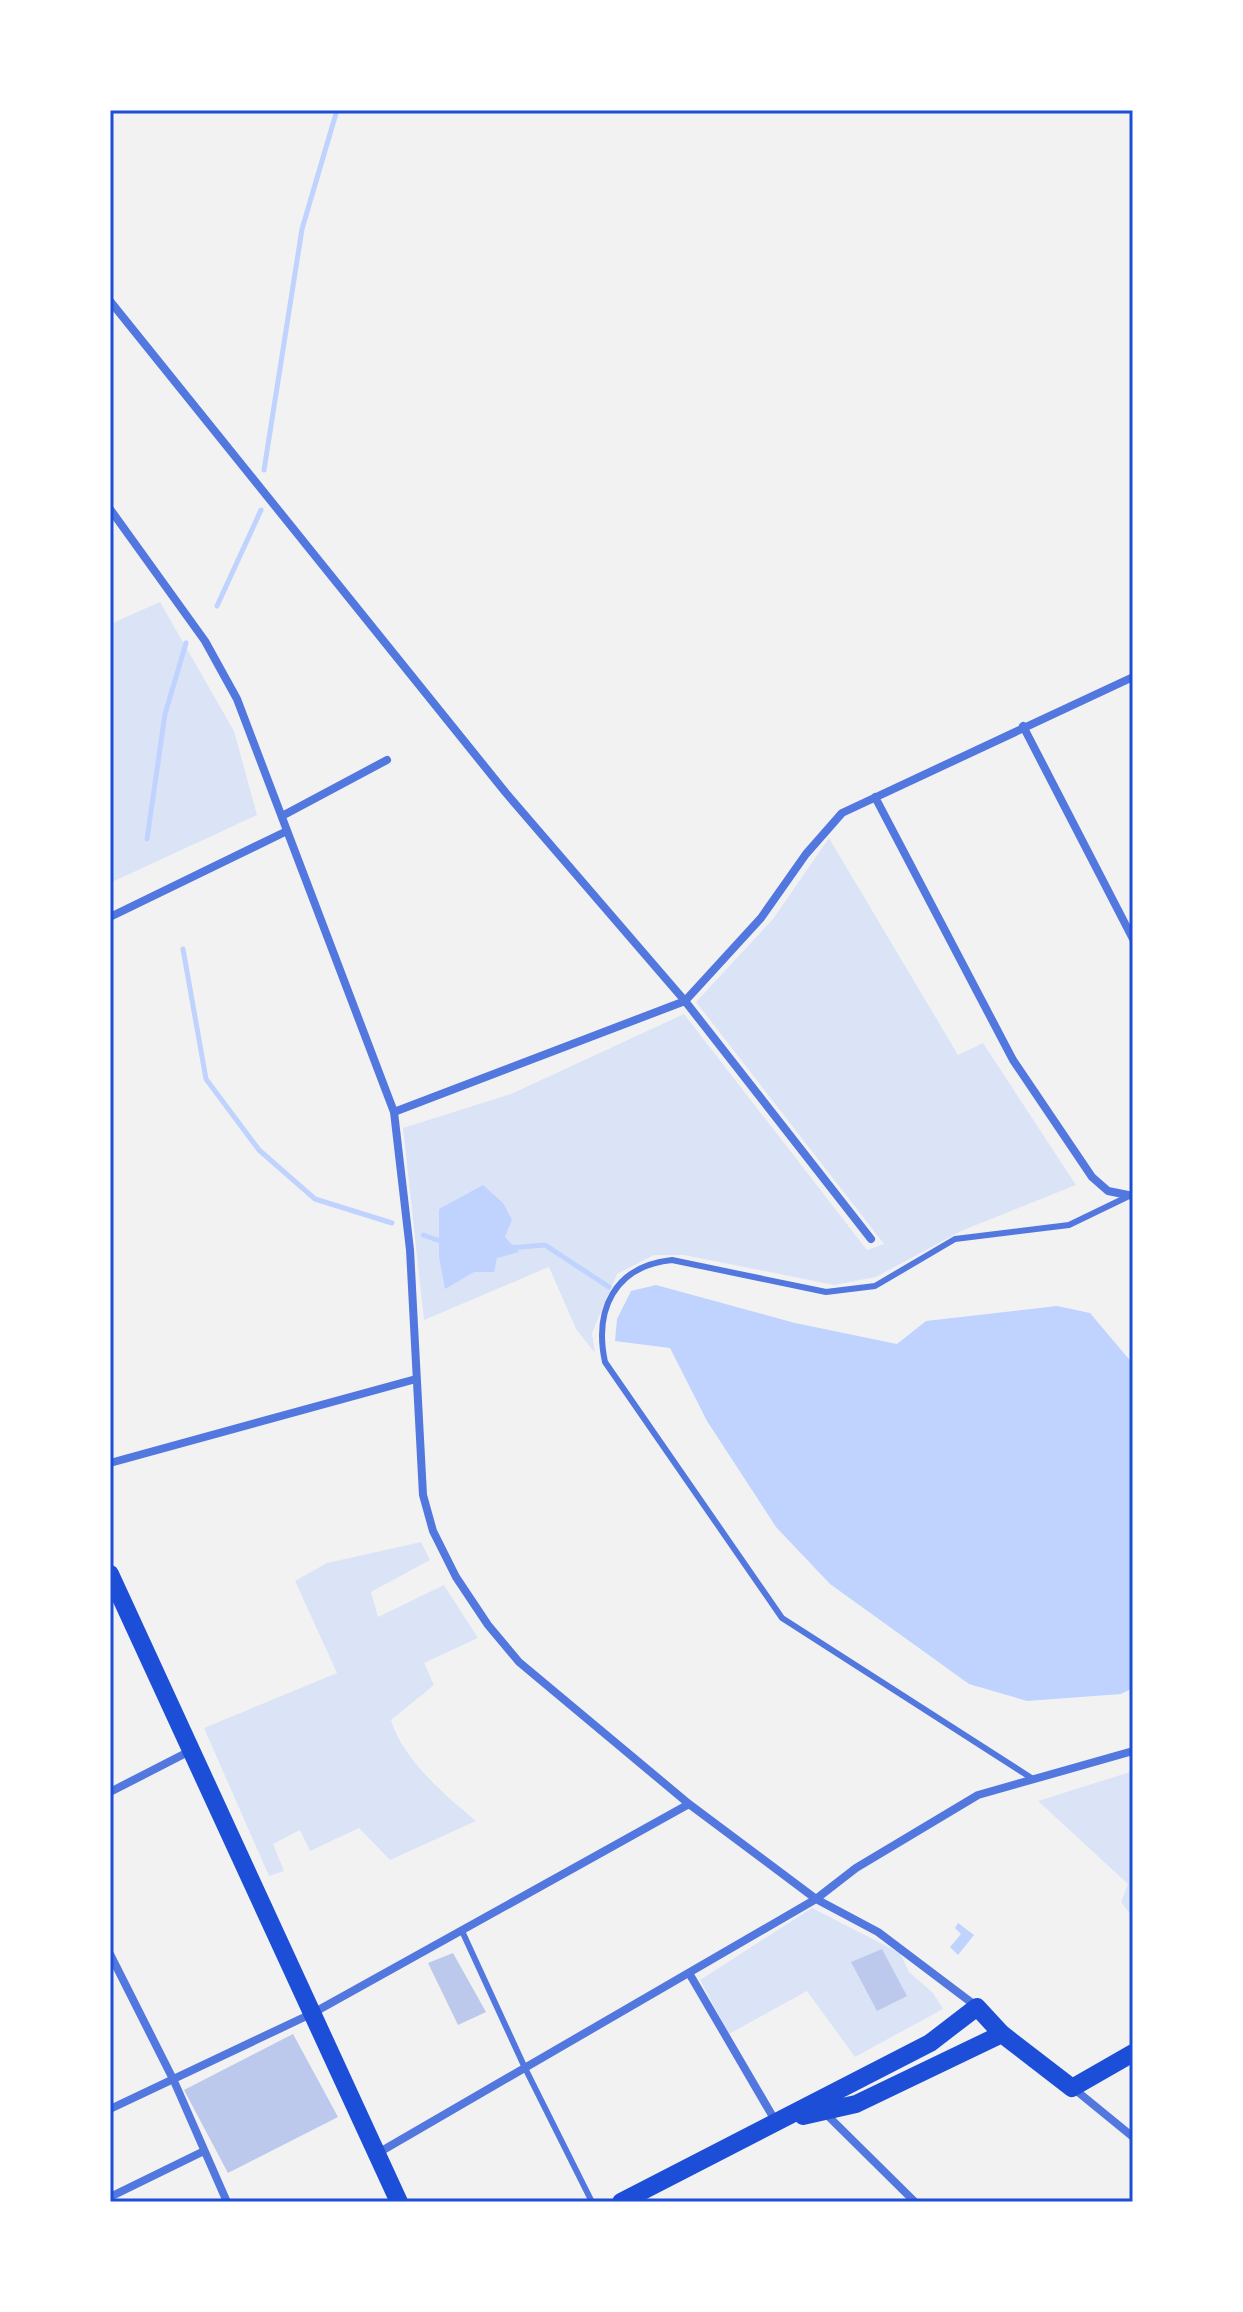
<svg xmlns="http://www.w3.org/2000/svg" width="1243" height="2312" font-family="'Fira Sans Condensed',sans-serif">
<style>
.green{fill:#dbe4f7}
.water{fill:#bfd3fe}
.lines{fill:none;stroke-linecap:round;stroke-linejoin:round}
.stream{stroke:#bfd3fe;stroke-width:5}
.building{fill:#bdc9ec}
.service{stroke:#5277de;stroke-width:6}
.minor{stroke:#5277de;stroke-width:8}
.primary{stroke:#1d4ed8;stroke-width:18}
.neatline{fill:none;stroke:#1d4ed8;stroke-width:3}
</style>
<rect width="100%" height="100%" fill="#f2f2f2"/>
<!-- green -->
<path class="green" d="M160,602L234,731L257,815L110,883V624Z
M829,838L958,1055L983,1043L1076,1185L961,1231L876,1277L834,1285L684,1255H654L617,1274L592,1333L595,1353L576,1329L549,1267L424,1320L403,1128L511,1094L684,1014L867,1250L884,1244L696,1002L773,919Z
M421,1542L430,1560L371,1592L378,1617L444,1585L478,1638L424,1663L434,1685L391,1720C403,1760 445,1795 476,1821L390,1860L359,1828L310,1851L300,1830L273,1844L284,1871L269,1876L204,1728L337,1673L295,1581L327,1563Z
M1133,1771V1918L1121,1902L1128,1884L1038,1801Z
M812,1908L900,1953L909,1972L933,1993L943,2009L855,2057L807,1991L729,2034L700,1980Z"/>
<!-- water -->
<path class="water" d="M483,1185L503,1203L512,1220L505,1237L519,1252L497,1258L494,1272H474L445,1289L439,1257V1209Z
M656,1285L795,1323L897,1344L926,1321L1057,1306L1090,1313L1133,1364V1688L1121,1694L1027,1701L969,1684L830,1584L776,1527L707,1421L670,1348L615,1341L617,1319L631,1291Z
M958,1923L974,1935L958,1955L950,1947L961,1934L955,1928Z"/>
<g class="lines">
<!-- stream -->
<path class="stream" d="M264,470L302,229L337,110
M217,606L261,510
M147,839L165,714L186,643
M183,949L206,1079L259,1150L315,1199L392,1223
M423,1235L446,1243
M510,1248L545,1245L609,1287"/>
</g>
<!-- building -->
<path class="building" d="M882,1949L907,1996L877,2011L851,1962Z
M453,1953L486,2012L458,2025L428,1963Z
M293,2034L338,2117L228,2173L184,2090Z"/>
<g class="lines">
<!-- service -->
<path class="service" d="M1033,1779L782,1618L605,1362C594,1310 614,1266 672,1260L826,1292L875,1286L955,1239L1069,1225L1127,1197
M462,1931L525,2068L592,2202"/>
<!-- minor -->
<path class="minor" d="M110,301L506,793L685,1001L871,1239
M110,509L205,641L237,699L394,1112L410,1250L423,1495L433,1531L456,1577L488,1625L519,1662L689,1804L816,1899L878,1932L976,2006
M1023,726L1133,939
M875,797L1013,1060L1092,1177L1108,1191L1133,1196
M282,816L387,760
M110,917L287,831
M394,1112L685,1001L761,918L806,854L842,813L1133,677
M110,1463L416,1379
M110,1792L190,1751
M110,1954L174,2081L227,2202
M689,1973L776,2122
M1073,2088L1133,2137
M110,2109L313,2013L689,1804
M824,2112L915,2202
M378,2153L816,1899L856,1868L978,1795L1133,1751
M110,2197L204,2151"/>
<!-- primary -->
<path class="primary" d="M110,1574L399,2202
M803,2116L856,2104L1002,2034
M621,2202L930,2043L977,2007L1002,2034L1072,2088L1133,2053"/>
</g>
<!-- border -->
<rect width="1243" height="2312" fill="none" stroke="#ffffff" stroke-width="224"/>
<rect x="112" y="112" width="1019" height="2088" class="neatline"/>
</svg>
